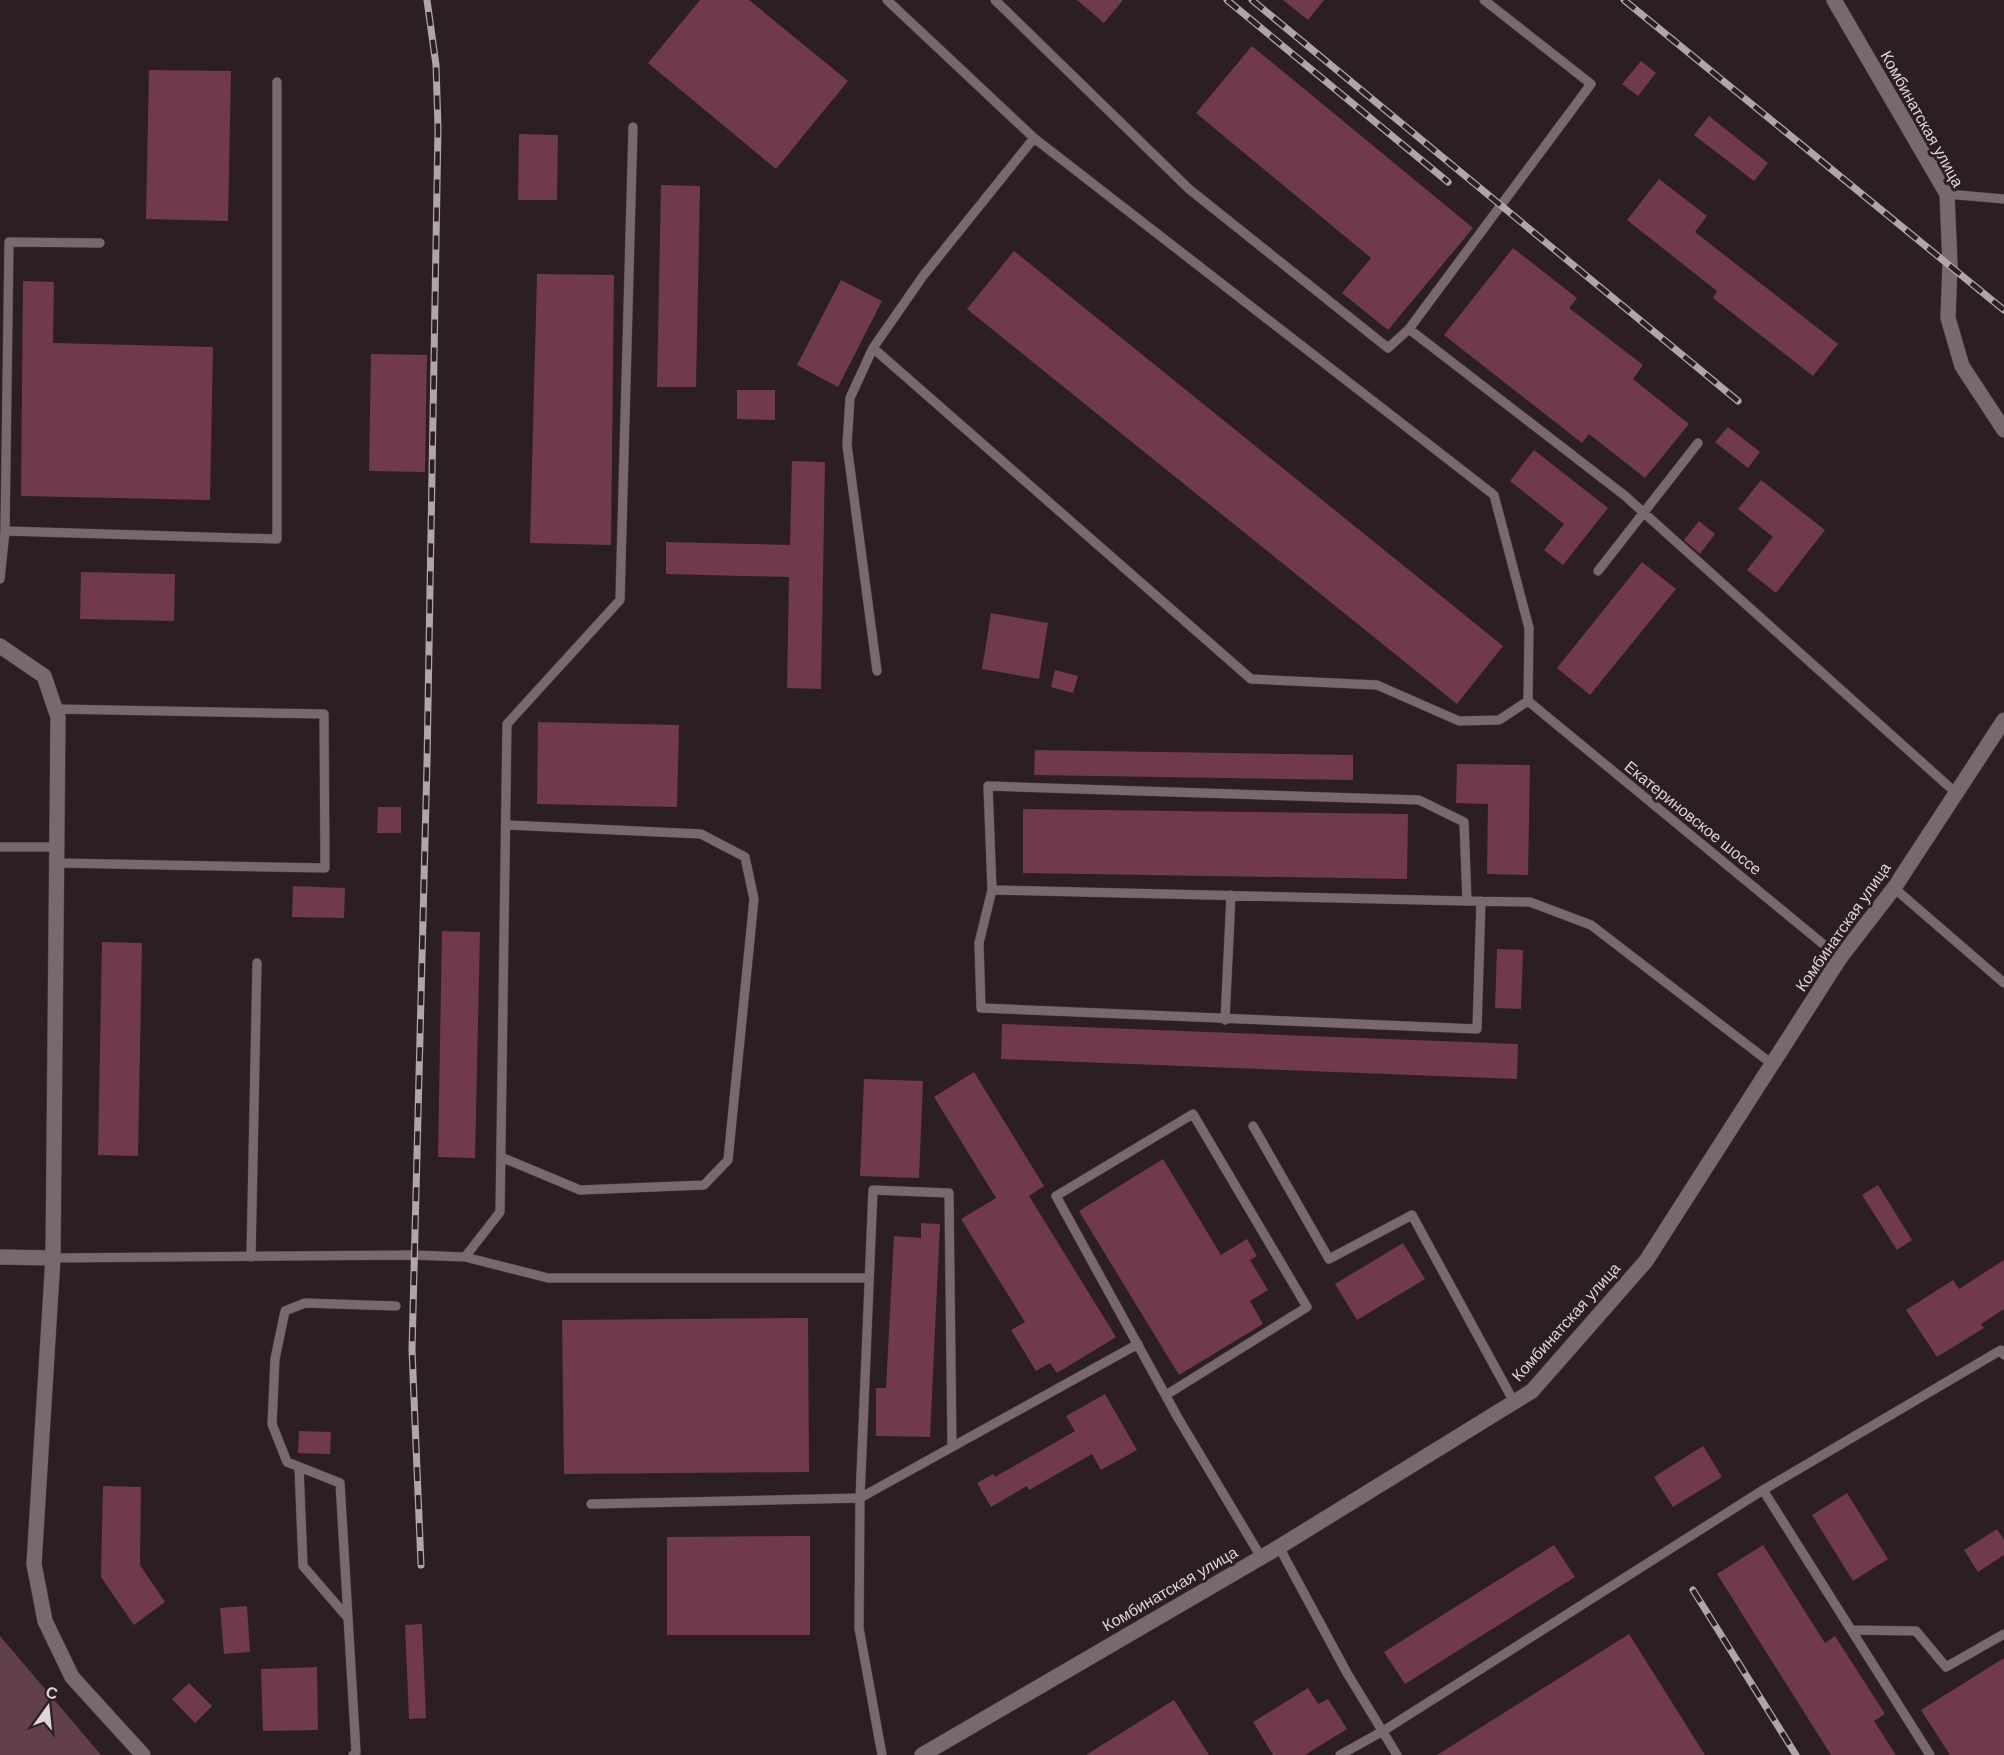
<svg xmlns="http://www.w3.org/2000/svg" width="2004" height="1755" font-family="Arial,sans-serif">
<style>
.green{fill:#62404a}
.building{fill:#71394c}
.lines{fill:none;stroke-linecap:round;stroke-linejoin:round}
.lane-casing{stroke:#493d41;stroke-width:10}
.street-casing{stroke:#493d41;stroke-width:16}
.lane{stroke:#79696d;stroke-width:9}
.street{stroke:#79696d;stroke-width:15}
.rail-casing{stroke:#b0a6a8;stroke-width:7}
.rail{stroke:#2c1f22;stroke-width:4.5;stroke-dasharray:14;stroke-linecap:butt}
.labels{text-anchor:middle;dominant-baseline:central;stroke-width:6;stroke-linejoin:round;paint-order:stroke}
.street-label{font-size:16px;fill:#ded5d7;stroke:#2c1f22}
</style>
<rect width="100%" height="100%" fill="#2c1f22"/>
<!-- green -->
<path class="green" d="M0,1636L101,1755H0Z"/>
<!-- building -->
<path class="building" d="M700,0H749L848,81L776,169L648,63Z
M1077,0H1123L1104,23Z
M1283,0H1324L1308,20Z
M1252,46L1473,228L1388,330L1342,293L1371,258L1196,113Z
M1641,61L1656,73L1638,96L1622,84Z
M149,70L231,71L228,221L146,219Z
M1709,116L1768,163L1754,181L1694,135Z
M519,134L558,135L557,200H518Z
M1659,179L1707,216L1695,232L1838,344L1813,376L1713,298L1717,291L1627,220Z
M661,185L700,186L696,387H657Z
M1513,248L1577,298L1569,308L1643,365L1633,379L1689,424L1645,478L1589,434L1582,443L1444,335Z
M1014,251L1503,646L1457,704L967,309Z
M537,274L614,275L611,545L530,543Z
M841,280L882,301L838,387L797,365Z
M23,281L54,282L53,343L213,347L210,500L21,496Z
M371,354L427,355L425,472L369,471Z
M737,390H775V420L737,419Z
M1728,427L1760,452L1748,468L1715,442Z
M1534,450L1608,508L1563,565L1544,550L1564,524L1510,481Z
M792,461L825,462L821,689L787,688L789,577L666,574V542L790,545Z
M1761,480L1825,530L1776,593L1747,570L1773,537L1738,509Z
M1699,521L1715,534L1700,554L1684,540Z
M1642,562L1676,589L1590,695L1557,668Z
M81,572L175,574L174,621L80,619Z
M991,613L1048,623L1039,679L982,669Z
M1055,670L1078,676L1073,693L1051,687Z
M538,722L679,725L677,807L537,804Z
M1035,750L1353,755V780L1034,775Z
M1457,764L1530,765L1528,875L1487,874L1488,804L1456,803Z
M378,807H401V833H377Z
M1023,809L1408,814L1407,879L1023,873Z
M293,886L345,888L344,918L292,917Z
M442,931L480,932L475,1158L438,1157Z
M102,942L142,943L138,1156L98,1155Z
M1497,949L1523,950L1521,1009L1495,1008Z
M1002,1024L1518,1044L1517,1079L1001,1059Z
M974,1072L1044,1186L1029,1196L1116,1337L1057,1373L1050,1363L1036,1371L1011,1330L1025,1322L961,1219L996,1198L934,1097Z
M864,1079L923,1081L919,1178L860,1176Z
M1163,1159L1221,1255L1247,1239L1257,1256L1250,1260L1268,1290L1250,1301L1263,1324L1179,1375L1079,1211Z
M1878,1185L1912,1240L1897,1250L1862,1195Z
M921,1223L940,1224L930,1437L876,1436V1388H886L894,1236L921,1238Z
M1403,1243L1425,1279L1357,1320L1335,1284Z
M2004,1260V1309L1981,1324L1984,1328L1937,1357L1906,1310L1953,1280L1959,1289Z
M808,1318L809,1472L564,1474L562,1320Z
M1105,1394L1137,1450L1101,1470L1092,1454L1029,1490L1027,1486L991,1507L977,1483L993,1474L995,1477L1075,1431L1066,1416Z
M299,1431L331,1432L330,1454L298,1453Z
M1703,1446L1722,1477L1673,1507L1654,1477Z
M103,1486L141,1487L140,1565L165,1602L134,1625L101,1577Z
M1847,1493L1888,1559L1853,1581L1812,1515Z
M1997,1529L2004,1540V1555L1978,1572L1964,1550Z
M810,1536V1635H667V1537Z
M1554,1545L1575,1577L1405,1684L1384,1652Z
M1763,1545L1825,1643L1835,1636L1885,1714L1874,1721L1896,1755H1831L1717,1574Z
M247,1606L250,1652L224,1654L220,1608Z
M422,1624L426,1718L409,1719L405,1625Z
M1629,1634L1705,1755H1437Z
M2004,1658V1755H1950L1921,1710Z
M317,1667L318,1730L263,1731L261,1669Z
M189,1683L212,1706L195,1723L172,1699Z
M1308,1688L1318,1704L1328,1699L1347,1729L1305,1755H1273L1253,1722Z
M1174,1700L1209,1755H1086Z"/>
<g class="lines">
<defs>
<path id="lane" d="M887,0L1034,138L1494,495L1529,628L1528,701
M995,0L1189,189L1388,348L1409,329
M1484,0L1591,84L1409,329L1624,495L1956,793
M1947,194L2004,199
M873,348L1251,679L1377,685L1459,721L1499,720L1528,701
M5,531L277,539V82
M1598,571L1698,443
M0,579L5,531L9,242L100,243
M877,671L847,445L850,398L873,348L923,276L1034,138
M1528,701L1840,958
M56,709L324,714L325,868L57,863
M0,847H57
M1894,888L2004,983
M992,890L979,943L981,1008L1477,1029L1481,901
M1467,901L1464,822L1419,800L988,786L992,890L1467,901L1530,902L1591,925L1772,1064
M1225,1020L1231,895
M1253,1126L1329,1259L1412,1215L1514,1402
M501,1157L580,1190L704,1185L728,1160L754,899L745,857L701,834L507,825
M251,1257L257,963
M465,1257L500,1212L507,724L620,600L633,127
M53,1258L414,1255L465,1257L548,1278H869
M1166,1395L1307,1307L1193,1114L1056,1196L1178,1418L1261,1557
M299,1467L303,1566L348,1618
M1763,1490L1930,1755
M591,1504L860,1498L1138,1344
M1279,1547L1347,1673L1397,1755
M1852,1630L1916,1631L1946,1667L2004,1634
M353,1755L356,1752L340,1483L287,1462L272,1424L275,1359L285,1311L305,1303L396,1306
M882,1755L859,1628L860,1498L873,1190L949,1193L952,1447
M1340,1755L1383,1731L1763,1490L2001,1350L2004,1355"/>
<path id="street" d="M1834,0L1947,194L1950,264L1948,318L1962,366L2004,430
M0,646L44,676L58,717L53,1258L34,1564L45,1621L72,1677L143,1755
M0,1257L53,1258
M922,1755L1279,1547L1532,1391L1646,1261L1840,958L1894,888L2004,720"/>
</defs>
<!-- lane casing -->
<use href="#lane" class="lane-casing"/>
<!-- street casing -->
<use href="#street" class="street-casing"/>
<!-- lane -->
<use href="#lane" class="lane"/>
<!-- street -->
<use href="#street" class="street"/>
<defs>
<path id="rail" d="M1227,0L1448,182
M1252,0L1738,401
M1624,0L2004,310
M421,1565L412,1350L427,763L438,128L436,65L427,0
M1693,1590L1796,1755"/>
</defs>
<!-- rail casing -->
<use href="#rail" class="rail-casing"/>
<!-- rail -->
<use href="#rail" class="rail"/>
</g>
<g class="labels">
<!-- street labels -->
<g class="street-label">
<text transform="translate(1922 119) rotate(61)">Комбинатская улица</text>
<text transform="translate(1693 818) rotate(39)">Екатериновское шоссе</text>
<text transform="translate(1843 927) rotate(-55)">Комбинатская улица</text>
<text transform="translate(1566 1322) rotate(-48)">Комбинатская улица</text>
<text transform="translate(1170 1589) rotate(-30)">Комбинатская улица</text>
</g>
</g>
<!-- north arrow -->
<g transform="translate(48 1707) rotate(15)" stroke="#2c1f22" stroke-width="4.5" paint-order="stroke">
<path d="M0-4.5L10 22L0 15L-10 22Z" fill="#ded5d7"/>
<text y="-9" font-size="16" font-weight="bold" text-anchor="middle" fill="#ded5d7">С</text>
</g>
</svg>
